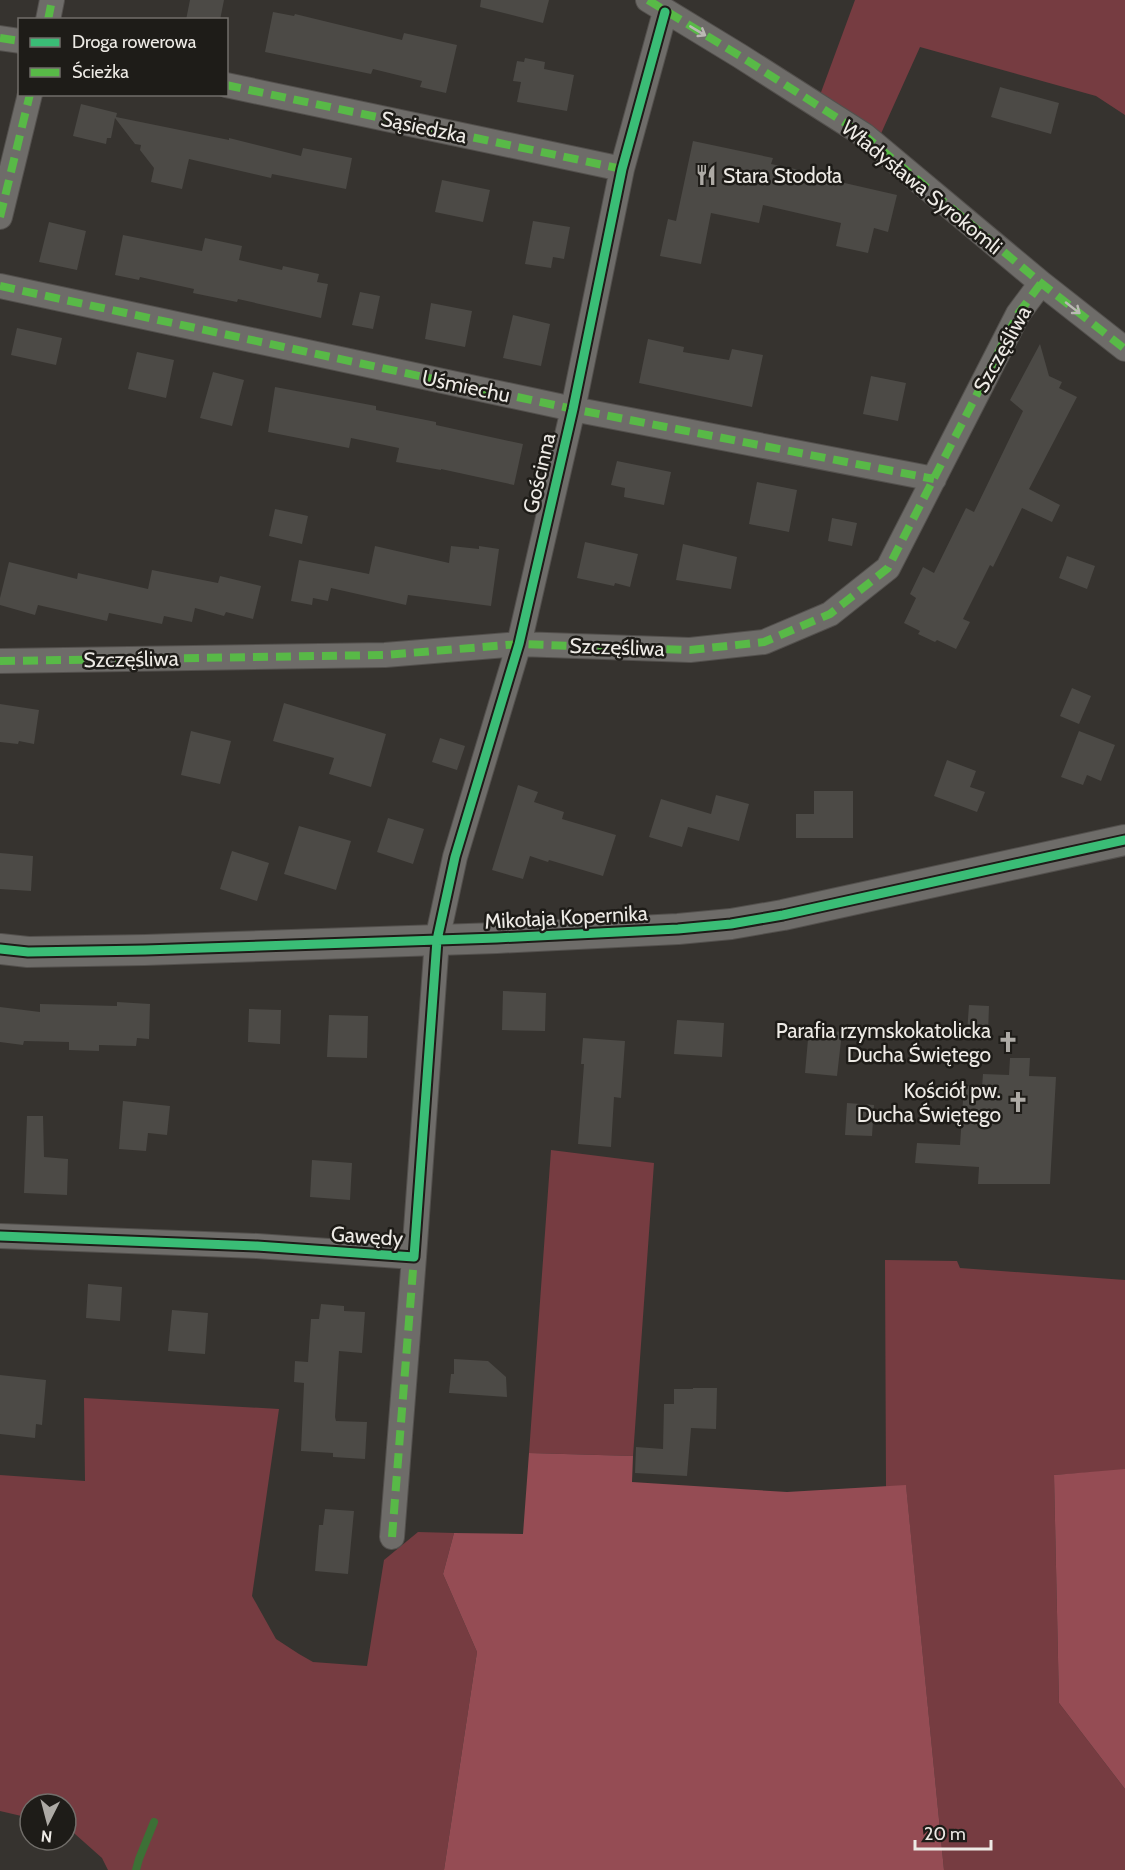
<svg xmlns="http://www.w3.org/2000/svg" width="1125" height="1870" font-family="Cabin,sans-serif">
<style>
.green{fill:#763c41}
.forest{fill:#954c54}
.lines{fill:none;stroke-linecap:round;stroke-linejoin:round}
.stream{stroke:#3d7036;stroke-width:8}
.building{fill:#4c4a46}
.minor-casing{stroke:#53504d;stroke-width:26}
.tertiary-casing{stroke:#53504d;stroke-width:32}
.minor{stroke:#6e6c69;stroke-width:24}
.tertiary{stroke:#6e6c69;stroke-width:30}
.quiet{stroke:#58b947;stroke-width:8;stroke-dasharray:15 8;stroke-linecap:butt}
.cycleway-casing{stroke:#1e1c18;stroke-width:13}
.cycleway{stroke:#3abd76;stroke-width:9}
.oneway{stroke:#bab8b3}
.labels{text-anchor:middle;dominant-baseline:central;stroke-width:5;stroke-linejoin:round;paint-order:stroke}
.street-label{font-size:21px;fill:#edeae5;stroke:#1e1c18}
.poi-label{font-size:21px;fill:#edeae5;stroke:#1e1c18;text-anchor:end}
</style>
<rect width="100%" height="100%" fill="#36332f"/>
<!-- green -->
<path class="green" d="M855,0H1125V115L1096,96L920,47L879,138L820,95Z
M551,1150L654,1163L633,1456L529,1453Z
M885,1260L957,1261L960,1268L1125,1280V1470L1054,1475L1059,1703L1125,1789V1870H944L906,1486L886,1487Z
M84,1398L279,1409L252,1596L276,1639L299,1654L313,1662L367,1666L384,1560L418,1532L454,1533L443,1574L477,1652L444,1870H108L102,1858L66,1826V1804H30V1818L0,1811V1475L85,1481Z"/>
<!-- forest -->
<path class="forest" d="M529,1453L633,1456L632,1482L787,1492L906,1485L944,1870H444L477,1652L443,1574L454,1533L523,1534Z
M1125,1469V1789L1059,1703L1054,1475Z"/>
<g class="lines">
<!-- stream -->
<path class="stream" d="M136,1870L139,1859L154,1822"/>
</g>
<!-- building -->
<path class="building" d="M190,0H224L220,20H186Z
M481,0H549L543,23L480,7Z
M273,12L294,16L295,14L402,40L404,33L457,45L446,93L420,87L422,81L373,69L371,74L265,52Z
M525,58L545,62L544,69L574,75L567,111L517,102L521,82L513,81L517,61L524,62Z
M1000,87L1059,103L1051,134L991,117Z
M81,104L117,113L116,117L229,140V138L301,156L303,148L352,158L346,189L272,174L271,178L189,159L182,189L151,182L154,168L140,150L141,145L135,144L115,118L111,138H107L106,144L73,136Z
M693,141L773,158L771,164L814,173V176L897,195L888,232L874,228L868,253L836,246L841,223L763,205L759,223L711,213L701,264L660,256L668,219L676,221Z
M442,180L490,190L483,222L435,212Z
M533,221L570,227L564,259L553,257L551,268L525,264Z
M49,222L86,231L77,270L39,262Z
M123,235L202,251L205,238L242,246L239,260L282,270L283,266L319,274L317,282L328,284L321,318L238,299L237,302L193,293L194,289L140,277L139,280L115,275Z
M360,292L380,296L373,329L352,325Z
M431,303L472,311L465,347L425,339Z
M513,315L550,324L541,366L503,358Z
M17,328L62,338L56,365L11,355Z
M648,339L684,347L683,352L729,360L732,349L763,355L752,407L639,383Z
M1040,344L1049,376L1062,382L1059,388L1077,397L1029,489L1060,505L1052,522L1022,508L993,567L990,565L963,619L970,622L956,649L937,640L935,642L918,634L920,631L904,623L916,598L910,594L923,567L934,573L966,508L974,512L1023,411L1010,400Z
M137,352L174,360L166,398L128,389Z
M213,372L244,380L232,426L200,418Z
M871,376L906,383L898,421L863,414Z
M275,387L376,406V410L436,422V425L523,444L514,485L441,469V470L396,462L399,448L351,438L349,448L268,432Z
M617,461L671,472L664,505L624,497L625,488L611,485Z
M757,482L797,490L789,532L749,524Z
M275,509L308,516L302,544L269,536Z
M832,518L857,523L852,546L828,541Z
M585,542L638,554L630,587L615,583L614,586L577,578Z
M683,544L737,557L731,589L676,580Z
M375,546L449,563L451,546L479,549V546L499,549L491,606L408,595L406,605L331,588L328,601L313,598L312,605L291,601L299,560L369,574Z
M1067,556L1095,566L1087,589L1059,578Z
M9,562L77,579L78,573L148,589L152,570L218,583L220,576L261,586L253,619L226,612L224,616L195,608L192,622L164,616L162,624L109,613L107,621L38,605L35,615L0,605V598Z
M1072,688L1091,696L1079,724L1060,716Z
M284,703L386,734L371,787L329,774L334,758L273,741Z
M0,704L39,710L34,744L19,741L18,744L0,742Z
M191,731L231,741L220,784L181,775Z
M1079,731L1115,745L1101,781L1087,775L1083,785L1061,777Z
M440,738L465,746L457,770L432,762Z
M947,760L976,771L970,787L985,792L977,812L934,796Z
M518,785L538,792L534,802L564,812L562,819L616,835L603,876L549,860L548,862L530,856L523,879L492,870Z
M814,791H853V838H796V814H814Z
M716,795L749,804L739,841L688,827L682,847L649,837L661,799L711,814Z
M388,818L424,829L413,864L377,852Z
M299,826L351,841L336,890L284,874Z
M232,851L269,863L257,901L220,889Z
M0,853L33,856L31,891L0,889Z
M503,991L546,993L545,1031L502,1030Z
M117,1002L150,1004L149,1039L137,1038L136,1046L99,1045V1051L69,1050V1042L24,1041L23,1045L0,1042V1007L40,1012V1004L117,1006Z
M969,1005L989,1006L988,1034L967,1033Z
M249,1009L281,1010L280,1044L248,1042Z
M329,1015L368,1016L367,1058L327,1057Z
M677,1020L724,1023L722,1057L674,1054Z
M809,1028L842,1032L837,1076L805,1073Z
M583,1038L625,1041L621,1098L614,1097L611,1147L578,1144L584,1064H581Z
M1010,1058H1030L1029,1076L1056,1077L1050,1184H978L979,1167L915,1163L917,1143L960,1145L964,1086L982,1087L983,1074L1009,1075Z
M123,1101L170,1106L167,1135L148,1133L146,1151L119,1149Z
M847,1103L874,1105L872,1136L845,1135Z
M27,1116H43L44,1157L68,1159L67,1195L24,1193Z
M312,1160L352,1163L350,1200L310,1197Z
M88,1284L122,1287L120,1321L86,1318Z
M321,1304L344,1306V1311L365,1312L362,1353L339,1351L335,1417L336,1421L367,1422L365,1459L333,1457V1453L301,1451L304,1383L294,1382L295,1361L308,1362L311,1319H319Z
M172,1310L208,1313L205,1354L168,1351Z
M454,1359L488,1361L506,1377L507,1397L449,1393L451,1374H454Z
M0,1375L46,1380L42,1425L36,1424L35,1438L0,1434Z
M693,1388H717L716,1429L691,1428L687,1476L635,1473L636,1447L663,1449L664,1404H674V1389H693Z
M325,1509L354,1511L348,1574L315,1571L319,1525H323Z"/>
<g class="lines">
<defs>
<path id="minor" d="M648,0L740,56L864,135L1041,283L1125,349
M48,20L52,0
M0,38L20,41
M226,85L622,169
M0,217L30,94
M0,286L573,409L934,479
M0,661L385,655L519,644L690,650L764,642L830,614L888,568L1018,314L1041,283
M0,1236L257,1246L414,1257L437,940L455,857L519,644L573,409L622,169L665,12
M392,1537L414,1257"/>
<path id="tertiary" d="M0,949L28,952L145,950L497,938L678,929L731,924L783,915L1125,840"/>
</defs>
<!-- minor casing -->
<use href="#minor" class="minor-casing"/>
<!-- tertiary casing -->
<use href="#tertiary" class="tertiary-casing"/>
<!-- minor -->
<use href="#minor" class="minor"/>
<!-- tertiary -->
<use href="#tertiary" class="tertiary"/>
<!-- quiet -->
<path class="quiet" d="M648,0L740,56L864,135L1041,283L1125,349
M48,20L52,0
M0,38L20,41
M226,85L622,169
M0,217L30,94
M0,286L573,409L934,479
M0,661L385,655L519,644L690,650L764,642L830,614L888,568L1018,314L1041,283
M392,1537L414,1257"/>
<defs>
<path id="cycleway" d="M0,949L28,952L145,950L497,938L678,929L731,924L783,915L1125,840
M0,1236L257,1246L414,1257L437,940L455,857L519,644L573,409L622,169L665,12"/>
</defs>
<!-- cycleway casing -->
<use href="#cycleway" class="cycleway-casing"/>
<!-- cycleway -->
<use href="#cycleway" class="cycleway"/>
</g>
<!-- one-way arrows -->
<defs><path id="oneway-shaft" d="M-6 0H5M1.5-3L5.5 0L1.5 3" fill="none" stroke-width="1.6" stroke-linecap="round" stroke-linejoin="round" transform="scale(1.5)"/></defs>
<g class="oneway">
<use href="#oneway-shaft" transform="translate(698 31) rotate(31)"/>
<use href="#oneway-shaft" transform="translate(1073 308) rotate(38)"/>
</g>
<!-- icons -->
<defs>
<symbol id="restaurant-bare" viewBox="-9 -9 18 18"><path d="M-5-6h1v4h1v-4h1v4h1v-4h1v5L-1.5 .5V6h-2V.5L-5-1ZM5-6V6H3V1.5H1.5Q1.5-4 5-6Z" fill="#adaaa5" stroke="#1e1c18" stroke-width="2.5" paint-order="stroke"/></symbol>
<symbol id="church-bare" viewBox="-9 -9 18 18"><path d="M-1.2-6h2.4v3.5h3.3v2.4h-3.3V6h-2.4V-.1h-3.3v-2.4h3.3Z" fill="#adaaa5" stroke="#1e1c18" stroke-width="2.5" paint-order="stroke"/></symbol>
</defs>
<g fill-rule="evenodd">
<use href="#restaurant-bare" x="691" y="160" width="30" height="30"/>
<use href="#church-bare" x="993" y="1027" width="30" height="30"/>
<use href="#church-bare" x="1003" y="1087" width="30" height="30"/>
</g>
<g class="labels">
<!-- street labels -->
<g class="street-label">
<text transform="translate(424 127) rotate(12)">Sąsiedzka</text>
<text transform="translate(922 187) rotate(39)">Władysława Syrokomli</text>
<text transform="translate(1002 349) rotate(-61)">Szczęśliwa</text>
<text transform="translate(466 386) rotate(12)">Uśmiechu</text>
<text transform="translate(539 473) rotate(-77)">Gościnna</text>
<text transform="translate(617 647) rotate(2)">Szczęśliwa</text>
<text transform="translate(131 659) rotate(-1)">Szczęśliwa</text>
<text transform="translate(566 917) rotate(-3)">Mikołaja Kopernika</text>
<text transform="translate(367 1236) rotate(4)">Gawędy</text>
</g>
<!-- poi labels -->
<g class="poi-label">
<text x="723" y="175" text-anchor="start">Stara Stodoła</text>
<text x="991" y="1030">Parafia rzymskokatolicka<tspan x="991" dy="24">Ducha Świętego</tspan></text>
<text x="1001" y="1090">Kościół pw.<tspan x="1001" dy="24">Ducha Świętego</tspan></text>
</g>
</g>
<!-- legend -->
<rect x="18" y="18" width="210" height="78" fill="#1e1c18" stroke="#716e6a" stroke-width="1.5"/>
<rect x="30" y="38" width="30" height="9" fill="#3abd76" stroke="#716e6a" stroke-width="1.5"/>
<text x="72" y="48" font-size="18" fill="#edeae5">Droga rowerowa</text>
<rect x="30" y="68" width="30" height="9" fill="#58b947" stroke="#716e6a" stroke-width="1.5"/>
<text x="72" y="78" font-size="18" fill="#edeae5">Ścieżka</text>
<!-- north arrow -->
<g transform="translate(48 1822) rotate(186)"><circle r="28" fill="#1e1c18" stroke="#716e6a" stroke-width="1.5"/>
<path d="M0-4.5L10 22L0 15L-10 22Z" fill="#adaaa5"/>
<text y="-9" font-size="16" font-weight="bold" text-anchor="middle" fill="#edeae5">N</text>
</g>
<!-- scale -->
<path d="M915 1840v9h76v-9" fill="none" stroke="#edeae5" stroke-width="3"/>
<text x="924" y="1840" font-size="18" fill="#edeae5" stroke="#1e1c18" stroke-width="4.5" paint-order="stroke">20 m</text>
</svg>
